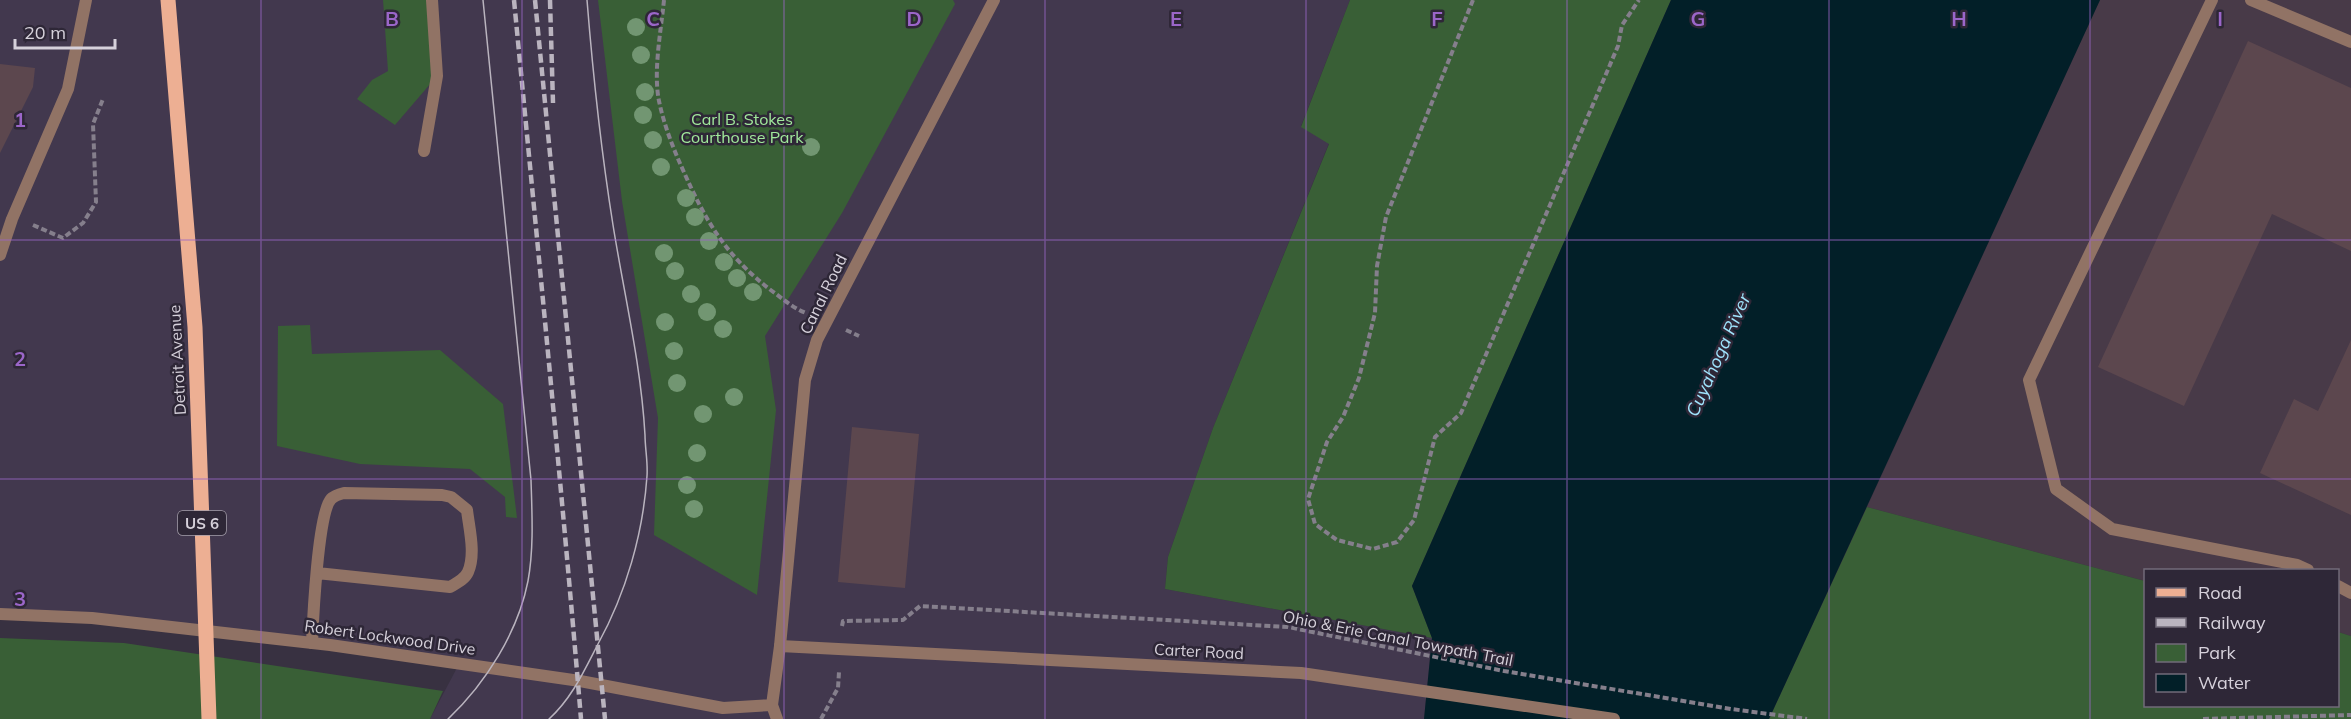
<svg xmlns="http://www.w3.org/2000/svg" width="2351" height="719" font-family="Mulish,sans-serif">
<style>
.built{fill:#42384e}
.industrial{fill:#483a48}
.green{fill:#395f36}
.water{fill:#021f28}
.building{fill:#5c474e}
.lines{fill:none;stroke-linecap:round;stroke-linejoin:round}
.path{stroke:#857f8c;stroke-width:4;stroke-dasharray:6 3;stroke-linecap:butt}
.service{stroke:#917365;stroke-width:12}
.minor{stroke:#917365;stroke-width:12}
.tertiary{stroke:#917365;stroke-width:12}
.primary{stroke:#edaf93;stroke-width:15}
.tram{stroke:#bab4bf;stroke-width:1.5}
.rail{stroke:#bab4bf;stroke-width:4.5;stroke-dasharray:9 4.5;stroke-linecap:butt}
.tree{fill:#729672}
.grid{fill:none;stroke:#9b66c9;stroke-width:1.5;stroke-opacity:0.55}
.labels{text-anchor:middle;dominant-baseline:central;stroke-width:5;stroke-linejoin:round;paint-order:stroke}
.shield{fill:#2e2737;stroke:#a49eaa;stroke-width:1.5}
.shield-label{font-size:15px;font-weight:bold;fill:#d6d1db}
.park-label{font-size:16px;fill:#a1e99b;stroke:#2e2737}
.street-label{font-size:16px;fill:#d6d1db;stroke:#2e2737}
.water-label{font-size:18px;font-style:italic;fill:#9fe3fc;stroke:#2e2737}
.grid-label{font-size:20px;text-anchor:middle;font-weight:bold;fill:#9b66c9;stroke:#2e2737;stroke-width:5;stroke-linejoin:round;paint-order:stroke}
</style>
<rect width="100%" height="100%" fill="#383141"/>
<!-- built -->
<path class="built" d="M0,0H1350L1301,126L1329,143L1213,428L1168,557L1165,589L1432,638L1424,719H430L459,664L330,645L0,614Z"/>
<!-- industrial -->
<path class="industrial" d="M2100,0H2351V636L2338,632V570H2146L2145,581L1867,507Z"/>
<!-- green -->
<path class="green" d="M383,0H432L437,76L395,125L357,99L372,80L388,71Z
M598,0H953L955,4L842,213L765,336L776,410L757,595L654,535L658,418L622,201Z
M1350,0H1671L1412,586L1432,638L1165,589L1168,557L1213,428L1329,144L1301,127Z
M310,325L312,354L440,350L503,404L517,518L506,517L505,497L470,469L360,464L277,446L278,326Z
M1867,507L2145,581L2146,706H2338V632L2351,636V719H1769Z
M0,638L124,643L443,691L430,719H0Z"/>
<!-- water -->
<path class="water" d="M1671,0H2100L1769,719H1424L1432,638L1412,586Z"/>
<!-- building -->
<path class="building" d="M2248,41L2351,88V251L2272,214L2184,406L2098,367Z
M0,64L35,68L33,87L0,153Z
M2351,340V515L2260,473L2294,399L2318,411Z
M852,427L919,434L905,588L838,582Z"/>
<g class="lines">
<!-- path -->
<path class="path" d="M664,0C661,31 653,71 659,101C664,125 673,148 683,170C706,222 726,256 772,291C783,299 793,308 806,313
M1473,0L1386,217L1377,266L1375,313L1359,378L1343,417L1327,442L1308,499L1315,524L1337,540L1373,549L1397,542L1414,520L1435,437L1461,413L1618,46L1622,25L1639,0
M33,225L63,238L83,223L96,202L93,124L103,99
M846,330L859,336
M842,626L843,621L903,620L920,606L1288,627L1504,671L1731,709L1807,719
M821,719L838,688L839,672
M2203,719L2351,715"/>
<!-- service -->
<path class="service" d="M2212,0L2029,380L2056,489L2112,529L2297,565L2308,570
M2251,0L2351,42
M424,151L437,76L432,0
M2338,586L2351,593
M312,643C313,619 318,513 331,499C334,496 340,494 344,493L442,495L451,497L467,510C469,528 476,554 468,572C465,579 457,583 450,587L317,573"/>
<!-- minor -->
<path class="minor" d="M0,255L12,219L68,89L86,0
M780,646L1301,673L1614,719"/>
<!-- tertiary -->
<path class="tertiary" d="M0,614L92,618L330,645L580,681L723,708L772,705
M777,719L772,705L780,646L805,380L817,340L994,0"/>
<!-- primary -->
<path class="primary" d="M168,0L195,327L209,719"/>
<!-- tram -->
<path class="tram" d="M448,719C486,683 518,632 528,581C534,548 532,513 531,480L483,0
M549,719C572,698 584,671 598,644C626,593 643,534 647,476C648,462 645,448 645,435C641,364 624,294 613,225C601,150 593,75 587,0"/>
<!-- rail -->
<path class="rail" d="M514,0C537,240 561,479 581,719
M535,0L605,719
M550,0L553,103"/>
</g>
<!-- trees -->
<g class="tree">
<circle cx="636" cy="27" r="9"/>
<circle cx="641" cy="55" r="9"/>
<circle cx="645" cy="92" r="9"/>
<circle cx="643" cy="115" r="9"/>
<circle cx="653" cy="140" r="9"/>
<circle cx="811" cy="147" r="9"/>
<circle cx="661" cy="167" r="9"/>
<circle cx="686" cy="198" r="9"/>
<circle cx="695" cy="217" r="9"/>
<circle cx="709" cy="241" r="9"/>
<circle cx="664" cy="253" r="9"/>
<circle cx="724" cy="262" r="9"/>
<circle cx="675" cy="271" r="9"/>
<circle cx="737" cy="278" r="9"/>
<circle cx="753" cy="292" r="9"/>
<circle cx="691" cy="294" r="9"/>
<circle cx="707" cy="312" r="9"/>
<circle cx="665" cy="322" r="9"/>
<circle cx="723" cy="329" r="9"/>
<circle cx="674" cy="351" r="9"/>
<circle cx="677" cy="383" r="9"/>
<circle cx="734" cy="397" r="9"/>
<circle cx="703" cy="414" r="9"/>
<circle cx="697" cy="453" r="9"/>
<circle cx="687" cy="485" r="9"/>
<circle cx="694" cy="509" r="9"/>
</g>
<!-- grid -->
<path class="grid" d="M261,0V719M522,0V719M784,0V719M1045,0V719M1306,0V719M1567,0V719M1829,0V719M2090,0V719M0,240H2351M0,479H2351"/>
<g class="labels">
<!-- shield labels -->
<rect class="shield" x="178" y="511" width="48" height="24" rx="4.5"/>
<g class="shield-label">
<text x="202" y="523">US 6</text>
</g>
<!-- park labels -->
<g class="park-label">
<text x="742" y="119">Carl B. Stokes<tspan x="742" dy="18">Courthouse Park</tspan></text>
</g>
<!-- street labels -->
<g class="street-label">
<text transform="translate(823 294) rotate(-64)">Canal Road</text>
<text transform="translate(177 360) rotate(-93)">Detroit Avenue</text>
<text transform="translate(390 637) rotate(8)">Robert Lockwood Drive</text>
<text transform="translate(1398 638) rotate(11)">Ohio &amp; Erie Canal Towpath Trail</text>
<text transform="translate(1199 651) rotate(3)">Carter Road</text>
</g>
<!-- water labels -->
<g class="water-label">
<text transform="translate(1718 355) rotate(-66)">Cuyahoga River</text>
</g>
</g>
<g class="grid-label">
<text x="392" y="26">B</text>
<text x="653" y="26">C</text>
<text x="914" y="26">D</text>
<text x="1176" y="26">E</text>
<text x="1437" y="26">F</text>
<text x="1698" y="26">G</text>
<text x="1959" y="26">H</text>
<text x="2220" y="26">I</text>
<text x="20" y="127">1</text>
<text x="20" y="366">2</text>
<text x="20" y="606">3</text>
</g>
<!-- legend -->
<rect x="2144" y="569" width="195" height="138" fill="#2e2737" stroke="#716b79" stroke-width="1.5"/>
<rect x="2156" y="588" width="30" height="9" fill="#edaf93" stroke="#716b79" stroke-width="1.5"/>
<text x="2198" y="599" font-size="18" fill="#d6d1db">Road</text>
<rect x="2156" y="618" width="30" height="9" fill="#bab4bf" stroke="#716b79" stroke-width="1.5"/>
<text x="2198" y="629" font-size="18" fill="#d6d1db">Railway</text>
<rect x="2156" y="644" width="30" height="18" fill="#395f36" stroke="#716b79" stroke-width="1.5"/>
<text x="2198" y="659" font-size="18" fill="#d6d1db">Park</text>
<rect x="2156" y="674" width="30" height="18" fill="#021f28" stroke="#716b79" stroke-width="1.5"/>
<text x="2198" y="689" font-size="18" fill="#d6d1db">Water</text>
<!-- scale -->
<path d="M15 39v9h100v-9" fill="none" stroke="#d6d1db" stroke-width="3"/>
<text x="24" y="39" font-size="18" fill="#d6d1db" stroke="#2e2737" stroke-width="4.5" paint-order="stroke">20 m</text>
</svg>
